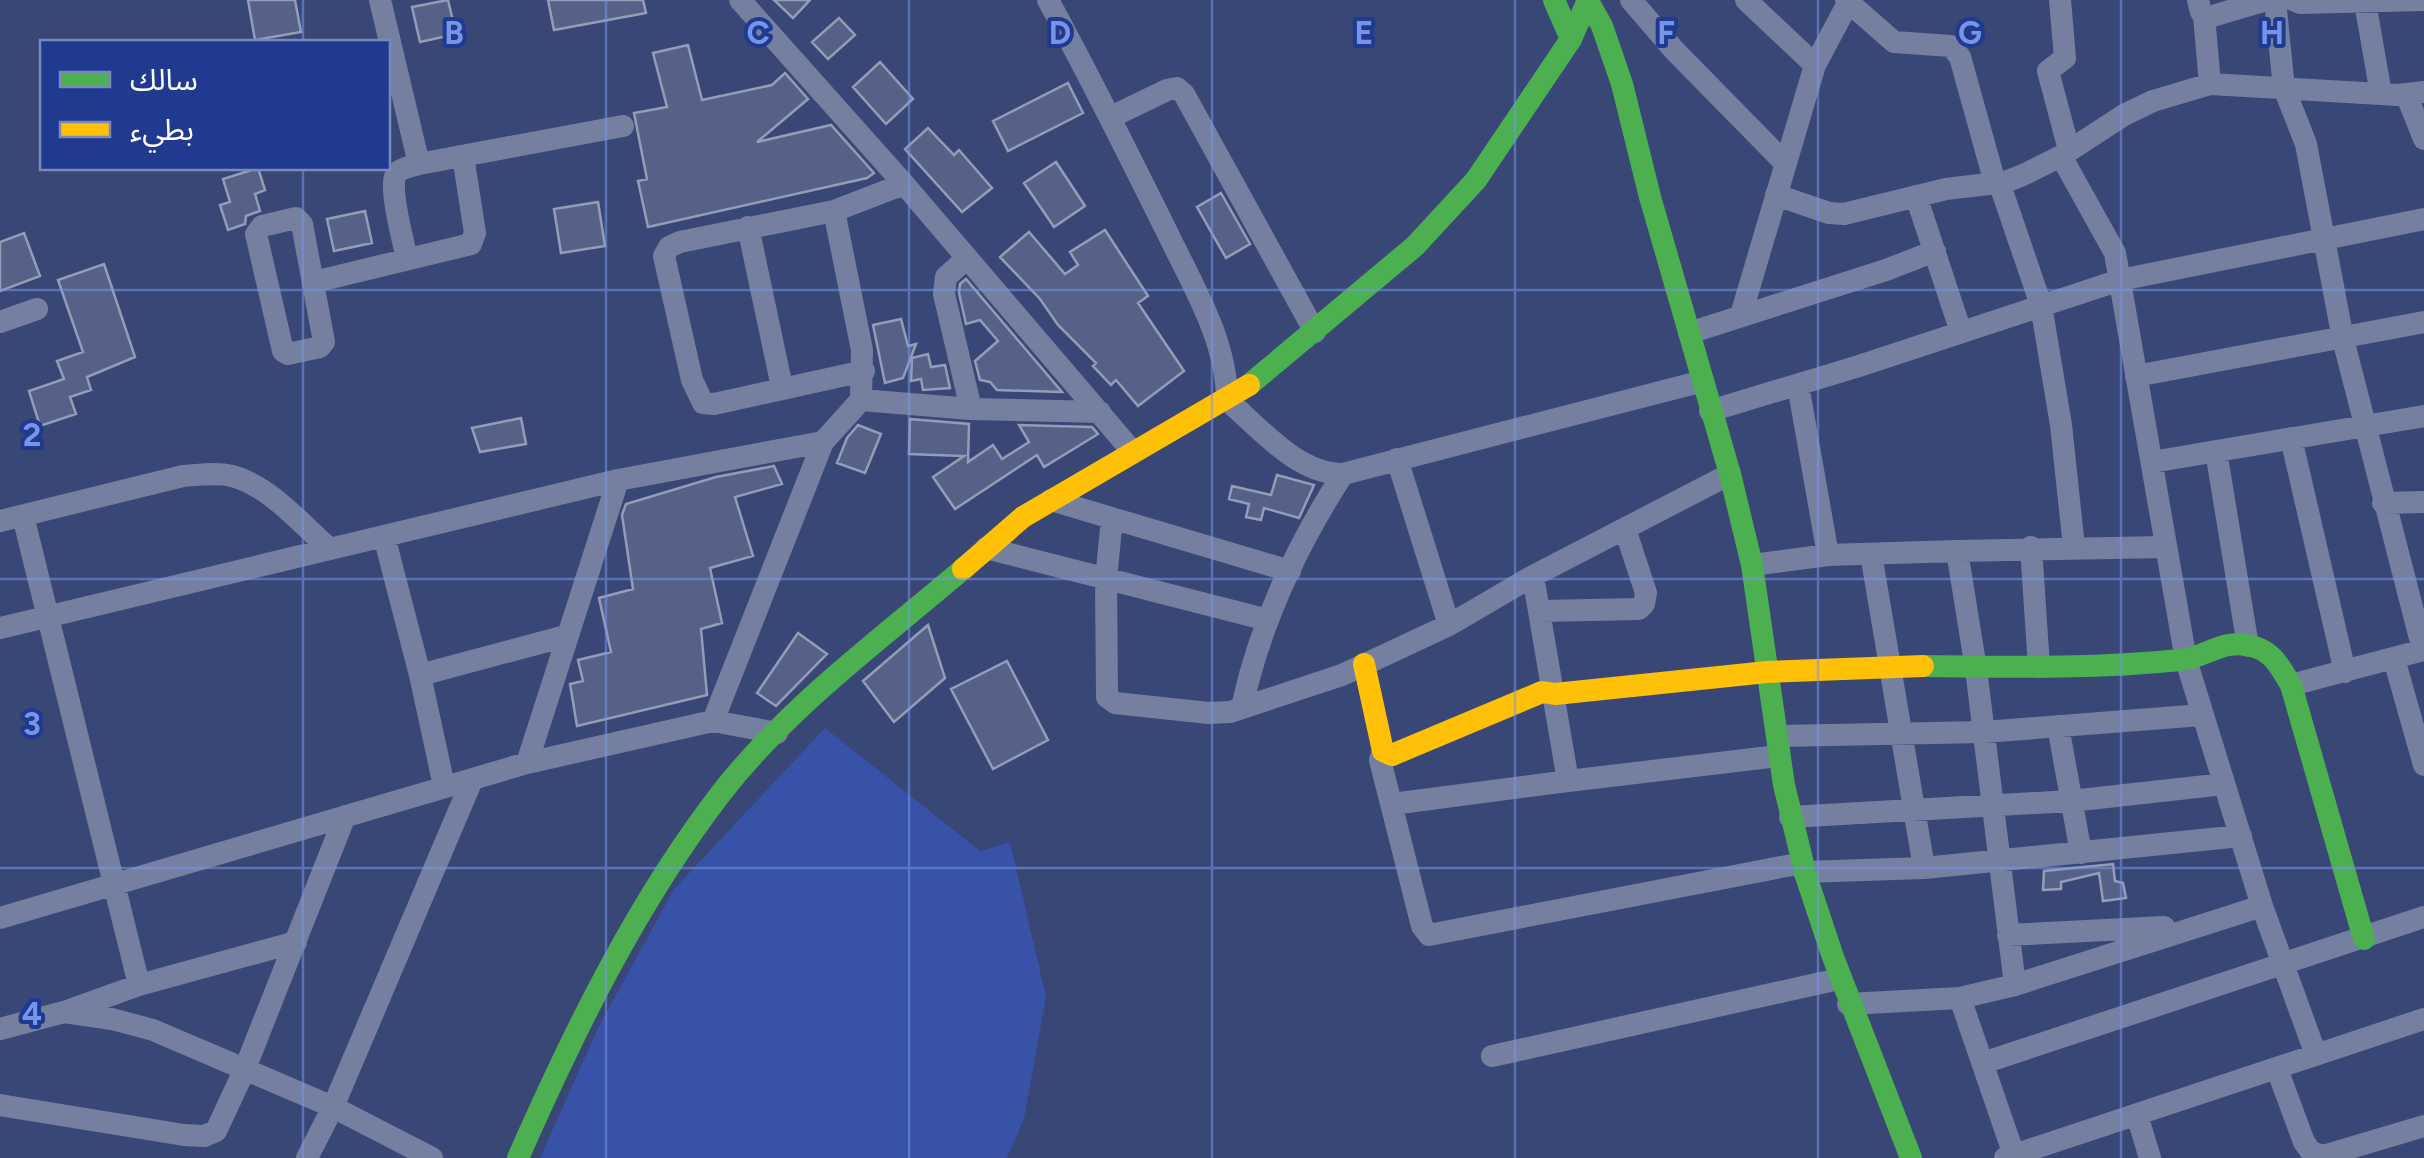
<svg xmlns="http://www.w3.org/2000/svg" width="2424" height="1158" font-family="Figtree,'Noto Sans Arabic',sans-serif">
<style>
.green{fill:#3752a6}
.building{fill:#556186;stroke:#949db7;stroke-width:2.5}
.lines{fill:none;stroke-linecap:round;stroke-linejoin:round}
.street{stroke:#7580a1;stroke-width:22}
.fast{stroke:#4caf50;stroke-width:22}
.slow{stroke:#ffc107;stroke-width:22}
.grid{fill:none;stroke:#7795e8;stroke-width:2.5;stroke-opacity:0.55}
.grid-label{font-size:32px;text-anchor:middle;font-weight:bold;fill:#7795e8;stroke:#1f3a8f;stroke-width:8;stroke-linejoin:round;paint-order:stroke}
</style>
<rect width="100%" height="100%" fill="#384776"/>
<!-- green -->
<path class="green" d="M825,728L980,851L1010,842L1046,997L1024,1119L1007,1158H540L599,1026L674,889Z"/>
<!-- building -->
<path class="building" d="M248,0H295L301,32L255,40Z
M448,0L456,34L420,42L412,7Z
M548,0H643L646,13L554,30Z
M774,0H810L793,18Z
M839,18L855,35L828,59L812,42Z
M688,45L702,100L772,85L785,73L808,99L757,142L831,125L874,173L867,178L648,227L638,181L647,179L634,113L667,107L653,53Z
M880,62L913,99L886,124L853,87Z
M1068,83L1083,113L1008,151L993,121Z
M928,128L954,155L959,150L992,188L962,212L905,149Z
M1056,162L1085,206L1054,227L1024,183Z
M258,168L265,190L255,194L260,211L246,216L245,224L228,230L220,205L230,202L223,179Z
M1221,193L1250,244L1226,258L1197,207Z
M598,202L605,246L561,253L554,209Z
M365,211L372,243L334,251L327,219Z
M1105,230L1148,296L1138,303L1184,371L1138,406L1116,380L1111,385L1093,366L1096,363L1058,325L1040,299L1000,257L1029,232L1065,274L1078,265L1070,252Z
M24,233L40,276L0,291V242Z
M104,264L135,357L87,377L91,390L70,397L76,414L40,426L29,391L64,379L57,361L83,352L58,280Z
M966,279L1062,392H1061L997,390L990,382L980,380L975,361L998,341L980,320L966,324L959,293L960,284Z
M901,319L908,346L916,344L903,378L885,383L873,325Z
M928,354L931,367L945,365L950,388L923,390L921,379L911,381L912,358Z
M521,418L526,444L480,452L472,428Z
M910,419L969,424L968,462L993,445L1002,459L1029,442L1019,425L1092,427L1098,434L1044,467L1037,455L955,509L933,477L964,456L909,454Z
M858,425L881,434L865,473L837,463L847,438Z
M774,466L782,484L735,497L753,556L710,568L722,623L701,629L707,695L577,726L570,684L583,681L578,660L611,652L599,598L633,589L622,515L626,504L716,477Z
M1277,475L1314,485L1299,518L1264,508L1261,520L1246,517L1249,504L1229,499L1232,486L1271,495Z
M928,625L945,678L894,722L863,681Z
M798,633L827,654L776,706L757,693Z
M1007,661L1048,740L993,769L951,689Z
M2113,864L2115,881L2123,883L2126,898L2103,901L2099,873L2061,882V889L2043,890L2044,871Z"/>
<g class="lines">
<!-- street -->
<path class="street" d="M380,0L419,164
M740,0L904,184L1132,451
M1048,0C1090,77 1129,155 1168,234C1193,286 1227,341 1227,400C1260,428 1297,474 1343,474L1703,381
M1631,0L1674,50L1785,163
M1746,0L1815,65
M1846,0L1894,42L1951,46L1960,57L1995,183L2000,185L2041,305L2061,425L2074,547
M2060,0L2065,58L2048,71L2069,150
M2198,0L2201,12L2209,17L2267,0
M2275,0L2284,88L2306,144L2343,339L2423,650
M2293,0L2300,3L2424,0
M2365,2L2381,94
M2204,16L2210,84
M2406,94L2424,139
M1111,117L1167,90L1177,88L1184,94L1315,332
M2061,156L2115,253L2186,660L2262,906L2316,1055
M1776,195L1829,213L1844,214L1946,189L2005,182L2023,175L2061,156L2124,115L2153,101L2210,84L2398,95L2424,92
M1916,196L1961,332
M296,218L302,224L324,342L320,347L288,354L283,351L256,234L262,226Z
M748,227L782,387
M967,258L946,277L944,294L971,409
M407,259C404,244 387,182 397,173C401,168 413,166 419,164L623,126
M314,282L471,244L475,233L463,156
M1741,315L1815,65L1848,3
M0,322L37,309
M1689,333L1886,270L1935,251
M864,371L714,404L703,403L692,380L664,256L669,247L680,242L834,211L904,184
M2136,376L2424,322
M1798,385L1828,555
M861,400L971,409L1100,412
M1710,411L1859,366L2120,280L2424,219
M2291,438L2345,672
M2216,451L2248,646
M1397,459L1449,625
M2152,462L2424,416
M1051,500L1290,571
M2383,503L2424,502
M23,516L139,985
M1112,518L1106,580L1107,697L1115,703L1209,713L1230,712L1342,675L1449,625L1533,576L1730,474
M0,521L183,476C199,475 216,472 232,476C270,486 301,524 330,549
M384,536L420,675L444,786
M2031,547L2039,667
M986,548L1268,620
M1957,551L2164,547
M1871,554L1924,868
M1752,565L1828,555L1957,551L1976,669L2015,985
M1533,576L1568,781L1778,756
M1541,611L1639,609L1644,604L1646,593L1625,529
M0,628L618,480L823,442
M2394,659L2424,765
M420,675L566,636
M2291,685L2424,650
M1242,707C1260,624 1297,545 1343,474
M713,721L823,442L861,400L862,350L834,211
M2058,726L2081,853
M1778,736L1984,732L2202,715
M1383,751L1380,760L1422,926L1429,935L1802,863
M527,763L618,480
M1392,804L1568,781
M1790,817L2071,801L2224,784
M1804,872L1924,868L2241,836
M0,918L527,763L713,721L777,733
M2008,935L2164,927
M1960,998L2015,1158
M1848,1004L1960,998L2015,985L2262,906
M64,1012L112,1019L153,1030L333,1107L432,1158
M0,1029L64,1012L139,985L296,942
M1492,1056L1839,979
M1983,1063L2424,917
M2277,1069L2304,1142L2311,1152L2323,1156L2424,1126
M0,1105L184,1135L204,1136L216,1131L244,1071L345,816
M2137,1115L2150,1158
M307,1158L333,1107L472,780
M2005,1158L2424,1019"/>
<!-- fast -->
<path class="fast" d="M1554,0L1571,39
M1588,1L1602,26L1622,84L1650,197L1730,474L1752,565L1784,785L1806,876L1833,957L1911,1158
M1249,385L1415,246L1476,180L1571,39L1588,0
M1923,666C2009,667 2095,669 2180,660C2207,658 2221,637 2255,647C2274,653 2281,669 2291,685L2364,939
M518,1158C574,1031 637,902 722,792C789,706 881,639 963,569"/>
<!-- slow -->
<path class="slow" d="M963,569L1023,517L1249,385
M1364,664L1383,751L1392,755L1542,692L1555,694L1767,672L1923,666"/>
</g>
<!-- grid -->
<path class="grid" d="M303,0V42M606,0V1158M909,0V1158M1212,0V1158M1515,0V1158M1818,0V1158M2121,0V1158M303,168V1158M0,290H2424M0,579H2424M0,868H2424"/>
<g class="grid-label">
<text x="454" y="44">B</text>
<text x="758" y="44">C</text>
<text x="1060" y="44">D</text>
<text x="1364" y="44">E</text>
<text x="1666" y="44">F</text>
<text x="1970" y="44">G</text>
<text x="2272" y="44">H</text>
<text x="32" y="446">2</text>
<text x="32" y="735">3</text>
<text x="32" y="1025">4</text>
</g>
<!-- legend -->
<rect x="40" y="40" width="350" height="130" fill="#1f3a8f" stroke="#7989bc" stroke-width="2.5"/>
<rect x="60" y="72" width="50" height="15" fill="#4caf50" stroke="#7989bc" stroke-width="2.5"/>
<text x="130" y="90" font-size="30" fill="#ffffff">سالك</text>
<rect x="60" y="122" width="50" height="15" fill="#ffc107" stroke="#7989bc" stroke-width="2.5"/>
<text x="130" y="140" font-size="30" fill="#ffffff">بطيء</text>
</svg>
